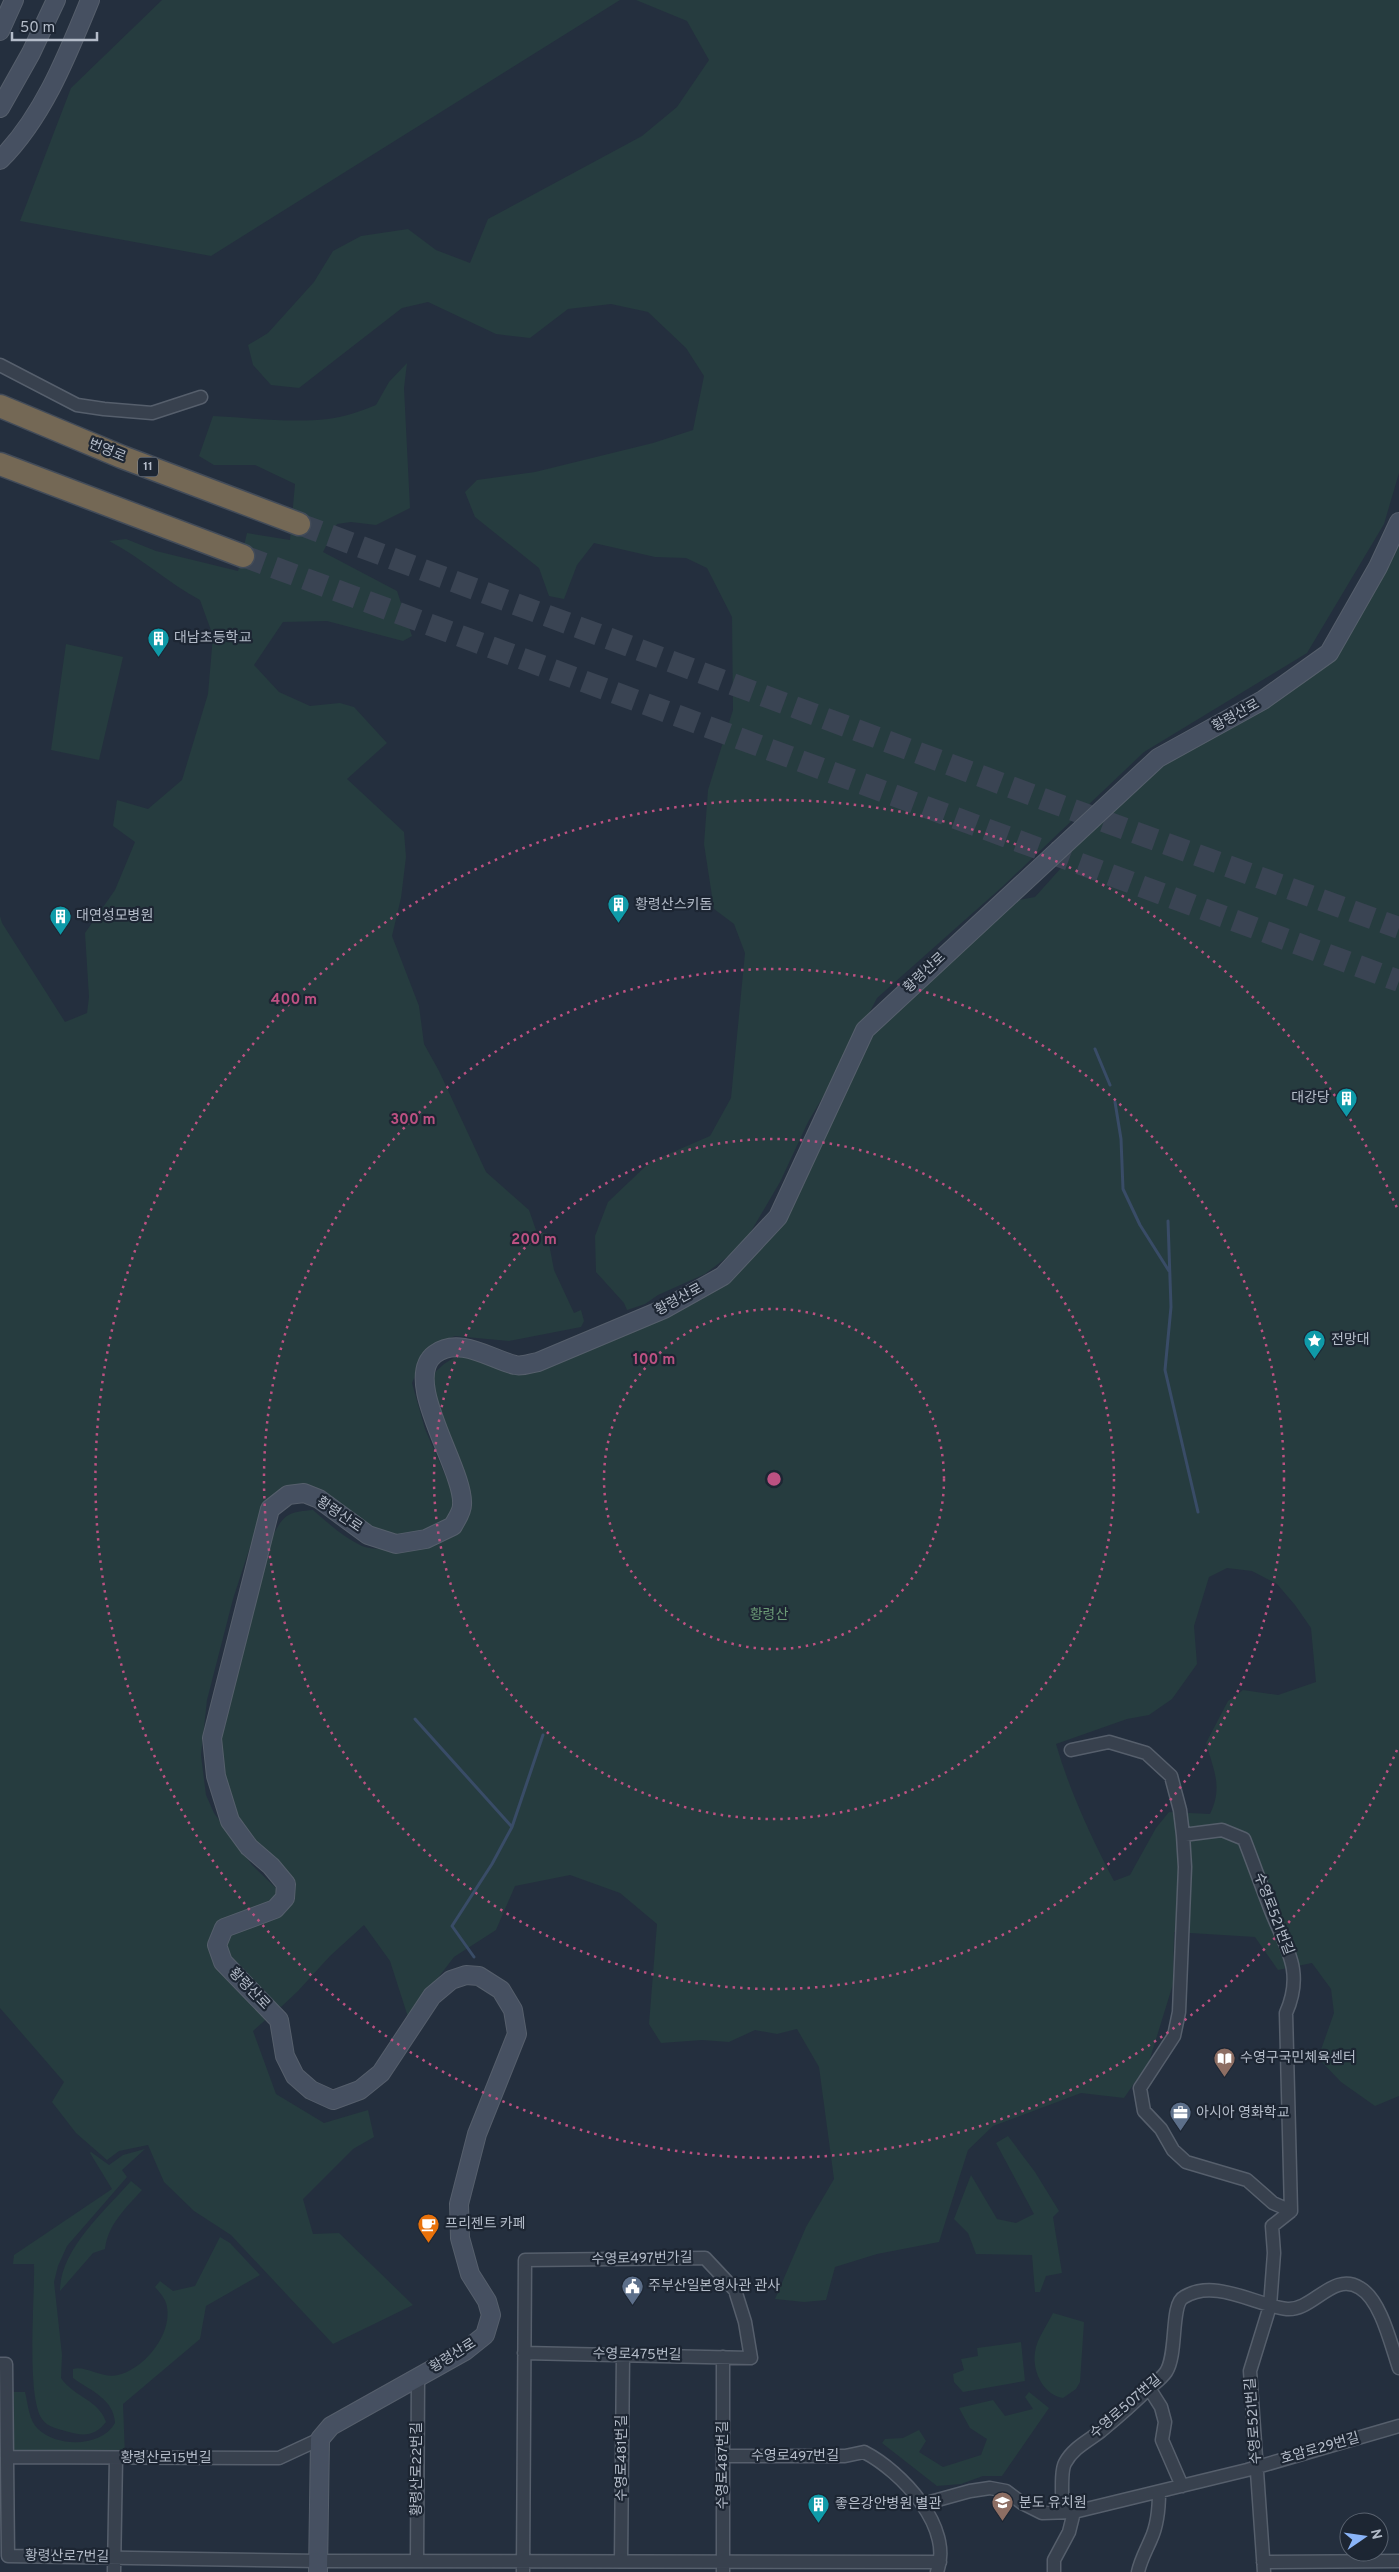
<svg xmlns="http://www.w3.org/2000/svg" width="1399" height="2572" font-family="Overpass,'Noto Sans KR',sans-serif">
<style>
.green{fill:#263c3f;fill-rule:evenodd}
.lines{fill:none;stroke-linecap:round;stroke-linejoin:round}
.stream{stroke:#394c67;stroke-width:3}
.highway-tunnel{stroke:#3a4453;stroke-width:22;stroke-dasharray:22 11;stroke-linecap:butt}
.street-casing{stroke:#565f6c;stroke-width:15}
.secondary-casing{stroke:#565f6c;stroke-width:20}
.highway-casing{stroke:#434c59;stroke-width:25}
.street{stroke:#38414e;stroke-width:12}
.secondary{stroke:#465061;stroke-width:18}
.highway{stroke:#746855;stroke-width:22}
.ring{fill:none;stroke:#bd5182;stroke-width:2.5;stroke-dasharray:2.5 5}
.labels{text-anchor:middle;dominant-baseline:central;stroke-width:4.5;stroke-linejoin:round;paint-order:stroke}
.shield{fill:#1d2633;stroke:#878f9c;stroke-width:1}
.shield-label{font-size:12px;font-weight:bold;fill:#b4bcc9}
.street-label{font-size:14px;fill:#b4bcc9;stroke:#1d2633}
.poi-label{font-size:14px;fill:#b4bcc9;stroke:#1d2633;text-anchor:start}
.park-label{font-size:14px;fill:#6b9a76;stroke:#1d2633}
.centre{fill:#bd5182;stroke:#1d2633;stroke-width:2.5}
.ring-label{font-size:15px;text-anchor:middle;font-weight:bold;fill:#bd5182;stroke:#1d2633;stroke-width:4.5;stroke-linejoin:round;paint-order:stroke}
</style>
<rect width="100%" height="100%" fill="#242f3e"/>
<!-- green -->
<path class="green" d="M162,0H620L211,256L20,221L71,88Z
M636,0H1399V473L1384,524L1307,653L1144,752L1002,887L877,998L846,1058L808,1122L780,1182L743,1245L705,1274L658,1295L645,1304L627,1310L624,1303L596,1272L595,1236L608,1202L650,1162L710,1136L731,1098L745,953L734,924L714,909L704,844L708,790L733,710L732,617L707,568L686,558L655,557L594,543L577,565L564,599L549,596L539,568L475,517L465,492L477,480L535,472L653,443L693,430L704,376L686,348L648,312L611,304L568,309L530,338L496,334L428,302L402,308L299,388L271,385L253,365L248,345L268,333L314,282L333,251L361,236L408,229L436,250L470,263L488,219L642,136L677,107L709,60L687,21Z
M407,363L404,388L410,508L376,525L351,522L337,524L323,552L397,591L412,636L403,641L327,621L283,622L254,665L279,692L310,706L340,703L354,707L387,743L347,779L404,832L406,857L401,898L392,936L419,1006L424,1044L439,1071L486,1172L529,1210L537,1233H547L554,1270L574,1313L581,1310L584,1321L581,1327L509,1341L455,1336L437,1343L425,1353L412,1383L425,1429L450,1486L456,1510L440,1528L396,1538L375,1531L309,1487L291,1485L275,1493L264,1504L233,1599L207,1700L201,1755L206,1795L214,1813L252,1865L277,1889L275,1902L223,1920L214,1928L210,1943L218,1970L236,1982L270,2016L253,2031L276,2094L324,2123L368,2110L374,2137L353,2149L303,2199L313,2234L339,2233L413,2305L333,2344L231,2235L194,2211L164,2182L148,2145L119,2151L107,2160L76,2133L52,2102L64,2082L0,2008V916L2,923L65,1022L87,1013L89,997L85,933L115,890L135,842L113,826L117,800L148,809L182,780L208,694L213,636L200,600C168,583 142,558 109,541L126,539L156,551L238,571L247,533L290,540L295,484L255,465H214L199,456L213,416C251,418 290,423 328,419C345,417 361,411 376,405L389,382Z
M1399,539V2096L1375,2106L1341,2082L1318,2058L1334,2013L1331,1989L1312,1963L1278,1970L1255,1937L1174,1932L1173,1984L1149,2062L1124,2098L1081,2093L993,2126L968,2150L939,2242L877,2254L835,2267L826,2300L804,2302L775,2299L806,2227L834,2179L819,2067L797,2029L777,2034L755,2030L729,2042L702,2040L661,2043L649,2024L657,1924L620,1893L570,1875L515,1886L496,1930L454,1957L408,2017L390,1961L364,1925L330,1956L298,1991L281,2007C257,1991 229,1969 226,1940L234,1930L284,1910L294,1898L291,1883L245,1830L234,1809L219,1751L220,1731L270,1541C283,1516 285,1512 313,1510C328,1523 343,1537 362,1546C391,1558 440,1528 467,1517L471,1505L461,1465L440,1418L430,1383L433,1374L444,1364L455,1357L470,1356L508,1371L664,1318L778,1223L868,1035L1007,902L1035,897L1061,868L1065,852L1156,770L1313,672ZM1227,1568L1252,1571L1277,1584L1295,1605L1311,1628L1316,1682L1278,1695L1243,1690L1228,1701L1206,1743C1214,1771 1223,1787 1210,1814L1169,1812L1156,1828L1130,1875L1114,1881C1091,1837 1070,1792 1056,1744L1127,1719L1149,1715L1172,1699L1197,1664L1194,1626L1209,1577Z
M66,644L123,657L99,760L51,750Z
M1008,2136L1035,2172L1059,2211L1053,2217L1062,2273L1046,2276L1040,2292H1035L1032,2255L976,2254L968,2233L954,2219L971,2175L997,2219L1016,2223L1034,2214L996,2143Z
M145,2149L122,2170L127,2177L67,2246L58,2266L54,2282L62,2355L61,2378C74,2397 99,2400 106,2422C96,2435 85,2437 69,2432C60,2429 48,2428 42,2419C26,2396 35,2296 34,2264H13L14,2255L112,2189L90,2153L91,2152L109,2165L123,2155Z
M131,2181L142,2190C126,2208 108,2224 105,2249L93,2253L60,2291C60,2249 105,2211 131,2181Z
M220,2237L230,2243L260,2275L206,2306L200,2339L123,2404L125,2456H17L11,2449L12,2392H25C28,2404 29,2421 38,2429C58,2448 102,2447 115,2423C114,2399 91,2391 73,2378V2369C85,2365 102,2379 118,2375C144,2369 172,2335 167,2307C166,2299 160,2293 155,2287L160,2281L173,2291L195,2286Z
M1053,2313L1084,2322L1080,2382L1076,2389L1063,2398C1043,2395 1032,2371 1035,2352C1037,2338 1047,2326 1053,2313Z
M1021,2342L1025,2381L963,2392L954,2382L953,2374L964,2370L961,2359L978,2356L977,2348Z
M1029,2392L1049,2408L1002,2476H983L961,2484L937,2486L882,2443L885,2439L903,2438L919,2430L926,2441L919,2452L943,2467L981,2455L987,2439L970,2428L959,2408L993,2400L1005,2416L1033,2409L1025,2397Z"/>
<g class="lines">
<!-- stream -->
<path class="stream" d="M1095,1049L1110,1085
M1115,1102L1121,1139L1123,1189L1140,1225L1169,1271
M1168,1221L1171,1307L1165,1370L1198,1512
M415,1719L512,1827
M474,1957L452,1926L492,1864L512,1827L543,1735"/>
<!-- highway-tunnel -->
<path class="highway-tunnel" d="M299,524L1062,806L1399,928
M243,556L1399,981"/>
<defs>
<path id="street" d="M0,365L77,405L104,409L152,413L201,397
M1071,1750L1109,1742L1146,1753L1171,1776L1180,1810L1183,1835L1222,1830L1244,1839C1253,1862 1261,1885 1270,1908C1285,1947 1305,1970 1286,2013L1291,2211L1272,2226L1274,2253L1270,2306L1250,2371L1264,2572
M1183,1835L1185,1867L1179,2012L1174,2036L1140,2088L1144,2111L1161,2129L1173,2150L1186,2162L1247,2180L1273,2203L1291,2211
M723,2357V2572
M0,2364H6L8,2556L318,2561L940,2562
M1149,2388L1161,2407L1165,2422L1162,2440L1182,2486
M723,2456H845L864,2452C901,2471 954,2527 937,2572
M7,2457L279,2458L320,2439
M923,2504L970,2491L990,2488L1006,2491L1022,2503L1042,2513L1074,2512L1247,2470L1399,2426
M1062,2512C1063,2501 1060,2472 1065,2463C1073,2448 1088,2441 1101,2431C1118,2417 1134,2403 1149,2388C1155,2383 1162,2378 1166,2372C1178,2354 1170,2304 1184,2297C1215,2278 1255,2305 1287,2309C1313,2311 1333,2271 1360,2288C1381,2300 1391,2345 1399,2368
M417,2561L418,2377
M621,2561L623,2355
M1263,2562L1399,2561
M114,2572L116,2458
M523,2572L525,2260L705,2258L735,2290L745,2322L751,2358L524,2353
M1054,2572V2560L1069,2532L1074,2512
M1138,2572C1141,2559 1146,2551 1151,2539C1158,2524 1159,2508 1159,2492"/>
<path id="secondary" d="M0,31L14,0
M0,108L31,53L56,0
M0,160C43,117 67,56 90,0
M318,2572L320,2439L331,2426L465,2351L485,2335L491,2315L487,2301L470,2274L460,2238L459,2204L477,2134L517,2034L513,2010L501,1990L479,1976L466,1975L451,1980L432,1996L381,2073L360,2090L333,2100L311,2090L295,2076L285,2056L279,2020L223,1962L217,1945L224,1928L275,1909L285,1898L286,1884L271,1866L249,1847L230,1821L216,1776L212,1738L270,1509L288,1495L304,1493L319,1499L368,1535L396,1544L426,1539L453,1526C456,1520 462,1512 462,1505C465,1470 400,1380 435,1354C459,1336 491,1359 515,1365C522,1367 531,1363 538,1362L664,1309L723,1276L778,1217L865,1030L1158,758L1263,700L1329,653L1378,567L1399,522"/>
<path id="highway" d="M0,406L122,457L299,524
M0,464L243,556"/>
</defs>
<!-- street casing -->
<use href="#street" class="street-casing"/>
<!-- secondary casing -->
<use href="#secondary" class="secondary-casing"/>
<!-- highway casing -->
<use href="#highway" class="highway-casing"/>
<!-- street -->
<use href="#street" class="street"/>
<!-- secondary -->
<use href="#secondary" class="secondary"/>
<!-- highway -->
<use href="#highway" class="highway"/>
</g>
<!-- distance rings -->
<g class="ring">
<circle cx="774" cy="1479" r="170"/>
<circle cx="774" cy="1479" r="340"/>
<circle cx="774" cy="1479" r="510"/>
<path d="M1397 1750A679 679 0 1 1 1397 1208"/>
</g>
<!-- icons -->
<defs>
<symbol id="building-pin" viewBox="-11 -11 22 30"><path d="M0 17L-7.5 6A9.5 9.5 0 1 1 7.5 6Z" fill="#0f9aa8" stroke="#1d2633"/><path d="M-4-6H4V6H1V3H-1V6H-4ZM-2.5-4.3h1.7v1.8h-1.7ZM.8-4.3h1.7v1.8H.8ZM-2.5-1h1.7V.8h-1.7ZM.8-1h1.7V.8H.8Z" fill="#fff"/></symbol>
<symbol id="sight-pin" viewBox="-11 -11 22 30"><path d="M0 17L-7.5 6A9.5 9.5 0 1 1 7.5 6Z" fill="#0f9aa8" stroke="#1d2633"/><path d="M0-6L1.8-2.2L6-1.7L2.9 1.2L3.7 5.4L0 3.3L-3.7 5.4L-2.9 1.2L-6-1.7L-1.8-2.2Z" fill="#fff"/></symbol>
<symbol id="library-pin" viewBox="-11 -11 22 30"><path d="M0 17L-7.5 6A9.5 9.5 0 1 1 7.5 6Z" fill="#8d6e63" stroke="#1d2633"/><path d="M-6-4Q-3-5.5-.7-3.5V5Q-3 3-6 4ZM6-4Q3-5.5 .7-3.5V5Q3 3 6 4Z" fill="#fff"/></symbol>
<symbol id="office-pin" viewBox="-11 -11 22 30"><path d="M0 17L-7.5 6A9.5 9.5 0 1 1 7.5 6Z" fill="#5c6f8a" stroke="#1d2633"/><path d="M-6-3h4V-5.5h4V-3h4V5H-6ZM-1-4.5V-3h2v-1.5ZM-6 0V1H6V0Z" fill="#fff"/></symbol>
<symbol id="cafe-pin" viewBox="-11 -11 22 30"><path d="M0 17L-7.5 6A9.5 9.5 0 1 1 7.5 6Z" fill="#e8710a" stroke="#1d2633"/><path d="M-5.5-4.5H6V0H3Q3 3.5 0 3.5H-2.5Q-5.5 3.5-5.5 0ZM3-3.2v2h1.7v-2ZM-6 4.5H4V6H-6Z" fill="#fff"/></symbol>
<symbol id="civic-pin" viewBox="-11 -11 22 30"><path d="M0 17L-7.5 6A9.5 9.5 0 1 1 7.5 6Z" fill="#5c6f8a" stroke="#1d2633"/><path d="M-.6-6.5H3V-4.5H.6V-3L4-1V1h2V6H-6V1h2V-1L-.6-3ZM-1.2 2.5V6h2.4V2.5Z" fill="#fff"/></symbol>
<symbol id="school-pin" viewBox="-11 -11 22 30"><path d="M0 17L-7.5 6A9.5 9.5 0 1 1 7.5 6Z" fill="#8d6e63" stroke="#1d2633"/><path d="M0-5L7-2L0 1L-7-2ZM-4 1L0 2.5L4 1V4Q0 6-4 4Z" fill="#fff"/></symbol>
</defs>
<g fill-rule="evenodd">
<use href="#building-pin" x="146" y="626" width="25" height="34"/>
<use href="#building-pin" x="606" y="892" width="25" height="34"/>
<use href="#building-pin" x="48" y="904" width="25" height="34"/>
<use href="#building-pin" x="1334" y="1086" width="25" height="34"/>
<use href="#sight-pin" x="1302" y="1328" width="25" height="34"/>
<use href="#library-pin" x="1212" y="2046" width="25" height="34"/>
<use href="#office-pin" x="1168" y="2100" width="25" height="34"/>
<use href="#cafe-pin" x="416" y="2212" width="25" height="34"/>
<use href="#civic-pin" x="620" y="2274" width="25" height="34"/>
<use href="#school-pin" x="990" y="2490" width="25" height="34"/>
<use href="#building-pin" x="806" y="2492" width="25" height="34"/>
</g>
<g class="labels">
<!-- shield labels -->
<rect class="shield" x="138" y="457.5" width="20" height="19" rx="4"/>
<g class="shield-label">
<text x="148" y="467">11</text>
</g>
<!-- street labels -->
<g class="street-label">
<text transform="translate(107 451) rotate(22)">번영로</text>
<text transform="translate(1236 716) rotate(-29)">황령산로</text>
<text transform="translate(925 973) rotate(-43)">황령산로</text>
<text transform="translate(679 1300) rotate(-28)">황령산로</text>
<text transform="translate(339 1515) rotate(34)">황령산로</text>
<text transform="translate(1273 1914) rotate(69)">수영로521번길</text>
<text transform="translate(249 1989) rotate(46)">황령산로</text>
<text transform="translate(642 2259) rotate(-1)">수영로497번가길</text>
<text transform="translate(637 2355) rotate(1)">수영로475번길</text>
<text transform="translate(453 2356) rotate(-32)">황령산로</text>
<text transform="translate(1126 2407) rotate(-41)">수영로507번길</text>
<text transform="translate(1254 2421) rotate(-94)">수영로521번길</text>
<text transform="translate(1320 2449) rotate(-16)">호암로29번길</text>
<text x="795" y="2456">수영로497번길</text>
<text x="166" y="2458">황령산로15번길</text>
<text transform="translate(622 2458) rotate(-90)">수영로481번길</text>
<text transform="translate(723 2465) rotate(-90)">수영로487번길</text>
<text transform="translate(417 2469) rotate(-90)">황령산로22번길</text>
<text transform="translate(67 2557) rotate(1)">황령산로7번길</text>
</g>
<!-- poi labels -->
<g class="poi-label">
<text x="174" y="638">대남초등학교</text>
<text x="635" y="905">황령산스키돔</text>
<text x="76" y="916">대연성모병원</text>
<text x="1330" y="1098" text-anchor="end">대강당</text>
<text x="1331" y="1340">전망대</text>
<text x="1240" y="2058">수영구국민체육센터</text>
<text x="1196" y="2113">아시아 영화학교</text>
<text x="445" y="2224">프리젠트 카페</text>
<text x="648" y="2286">주부산일본영사관 관사</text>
<text x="1019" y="2503">분도 유치원</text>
<text x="835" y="2504">좋은강안병원 별관</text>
</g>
<!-- park labels -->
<g class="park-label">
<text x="769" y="1615">황령산</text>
</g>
</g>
<circle cx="774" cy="1479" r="8" class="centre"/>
<g class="ring-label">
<text x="294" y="1004">400 m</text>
<text x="413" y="1124">300 m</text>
<text x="534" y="1244">200 m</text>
<text x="654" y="1364">100 m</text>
</g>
<!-- north arrow -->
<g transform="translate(1364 2537) rotate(77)"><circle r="24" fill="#1d2633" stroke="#59626f"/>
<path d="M0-4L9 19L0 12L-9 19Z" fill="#8ab4f8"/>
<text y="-8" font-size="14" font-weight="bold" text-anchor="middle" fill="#b4bcc9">N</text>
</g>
<!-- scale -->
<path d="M12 32v8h85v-8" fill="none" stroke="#b4bcc9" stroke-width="2.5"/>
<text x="20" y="32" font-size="15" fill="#b4bcc9" stroke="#1d2633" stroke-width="4" paint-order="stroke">50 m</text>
</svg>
